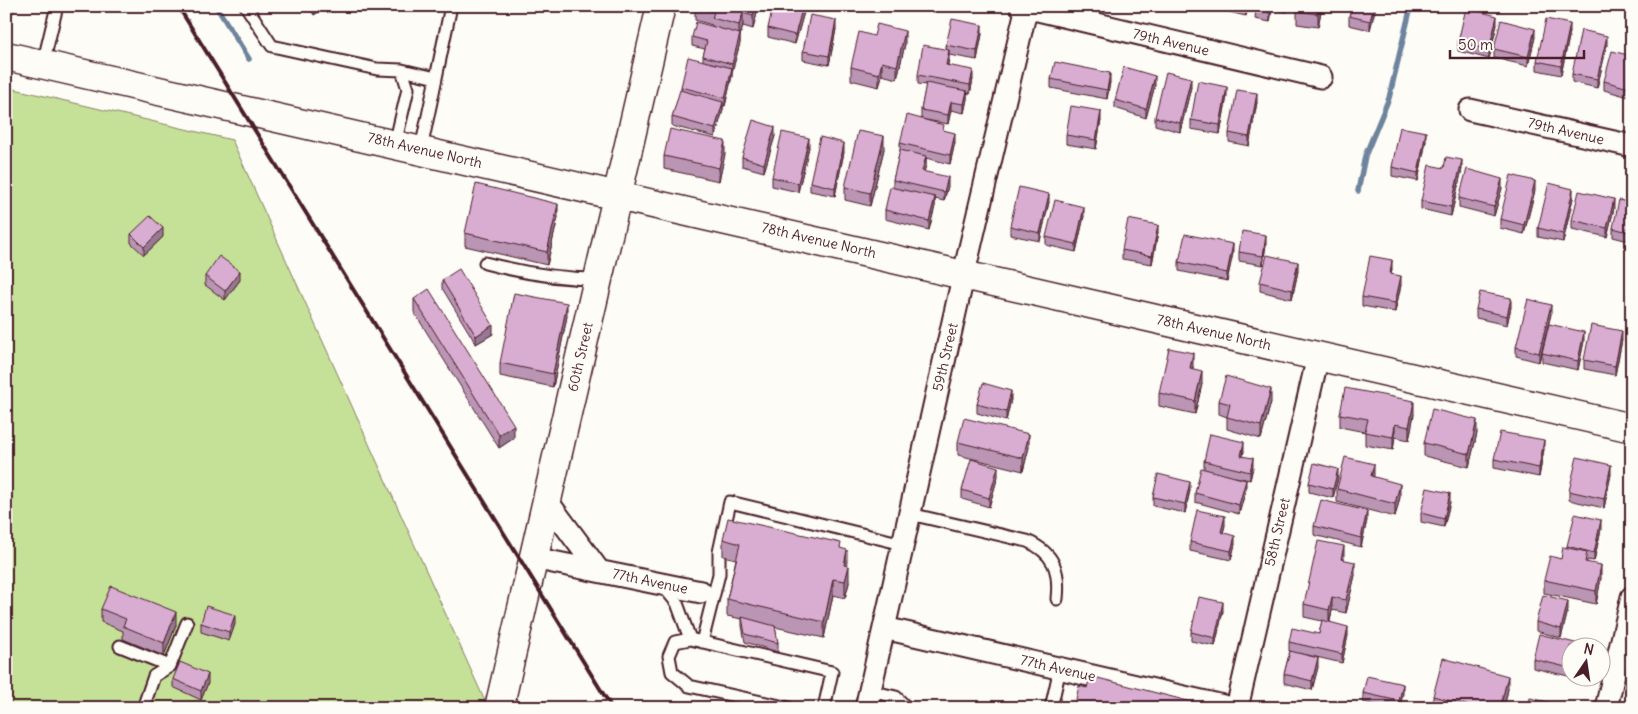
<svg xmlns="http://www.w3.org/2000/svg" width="1638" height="714" font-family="Delius,sans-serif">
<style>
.green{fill:#c5e198;stroke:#888062}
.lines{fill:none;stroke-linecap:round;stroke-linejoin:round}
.stream{stroke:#6e849c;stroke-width:5.5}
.service-casing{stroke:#4a1f2b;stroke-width:15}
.minor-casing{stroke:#4a1f2b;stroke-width:25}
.tertiary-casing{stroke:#4a1f2b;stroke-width:31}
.service{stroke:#fdfcf7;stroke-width:11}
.minor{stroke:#fdfcf7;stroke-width:21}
.tertiary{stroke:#fdfcf7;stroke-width:28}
.rail{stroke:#4a1f2b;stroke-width:4}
.wall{fill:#ba95b4;stroke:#4a1f2b}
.shaded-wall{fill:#977992;stroke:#4a1f2b}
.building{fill:#d8add1;stroke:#4a1f2b}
.labels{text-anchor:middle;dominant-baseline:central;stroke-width:4.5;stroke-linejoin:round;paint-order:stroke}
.street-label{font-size:14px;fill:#4a1f2b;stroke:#fdfcf7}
</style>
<rect width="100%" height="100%" fill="#fdfcf7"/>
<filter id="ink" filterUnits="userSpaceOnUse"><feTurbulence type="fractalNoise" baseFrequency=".02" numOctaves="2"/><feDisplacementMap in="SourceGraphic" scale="10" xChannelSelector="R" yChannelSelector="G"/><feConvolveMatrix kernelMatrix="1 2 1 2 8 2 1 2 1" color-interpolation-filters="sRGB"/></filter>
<g filter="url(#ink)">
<!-- green -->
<path class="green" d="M6,87L232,140L488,708H6Z"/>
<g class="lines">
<!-- stream -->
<path class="stream" d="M216,6L249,59
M1358,191L1365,156L1389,98L1411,6"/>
<defs>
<path id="service" d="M246,6L272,46L377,69L402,70L436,78L421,149
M6,11L7,6
M43,64L57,6
M436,78L451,6
M395,144L408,89L402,70
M485,263C523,273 558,279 598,279
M910,514L1027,541C1054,553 1060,570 1057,599
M663,586L677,603L690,639
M702,642L719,574V552L730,502L903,544
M120,646L170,666
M870,691L896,697L907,708
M143,708L154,676L170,666L187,623
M789,708L689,686L672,672L669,656L675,642L690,639L832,672L824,708
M1051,708L1060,668"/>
<path id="minor" d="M1021,6L1321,77
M1470,110L1632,146
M547,501L599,571
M533,558L701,592
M884,628L1232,708
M866,708L964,273L1027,6
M1237,708L1318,356
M1606,708L1632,597"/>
<path id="tertiary" d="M6,56L1632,428
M499,708L661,6"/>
</defs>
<!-- service casing -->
<use href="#service" class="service-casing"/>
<!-- minor casing -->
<use href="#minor" class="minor-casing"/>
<!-- tertiary casing -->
<use href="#tertiary" class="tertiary-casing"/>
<!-- service -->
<use href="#service" class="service"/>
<!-- minor -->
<use href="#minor" class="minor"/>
<!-- tertiary -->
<use href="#tertiary" class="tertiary"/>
<!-- rail -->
<path class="rail" d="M178,6L612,708"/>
</g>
<!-- wall -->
<path class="wall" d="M308,6H328L314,15Z
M757,6V13L753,29L743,26L740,36V43L732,72V76L725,106H723V110L715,137L672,126V117L681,90V87L703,60V56L705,49L692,46V37L712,27V25L695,20V7Z
M804,6V12L795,44L768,37V28Z
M1220,6H1248L1246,16L1220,10Z
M1256,6H1288L1287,12L1272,9L1270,22L1255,19Z
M1322,6L1318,27L1297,24V11Z
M1352,6H1376L1370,30L1349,25V16Z
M1497,24L1489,59L1458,51V42Z
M836,29L829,65L803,60V51Z
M1570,32L1561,75L1537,70V61Z
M982,34L977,60L949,55L948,65L973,79L970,94L967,93V99L964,113L951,110L948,124L921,119V110L926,85L918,84V75L946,49V45Z
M1535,37L1528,66L1494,58V49Z
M905,44L897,79L882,75L879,87L851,80V67Z
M1607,45L1597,88L1572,82V74Z
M1632,56V98L1604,90V81Z
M1051,79L1110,82L1107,99L1051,88Z
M1155,85L1146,118L1115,108V100Z
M1191,87L1180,132L1155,125V117Z
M1227,96L1220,134L1191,129V120Z
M1257,102L1249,146L1229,142V133Z
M1101,120L1096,149L1066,144V135Z
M944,130L955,142L950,164L926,158V165L924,172L948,186L944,201L935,199V206L929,230L885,219V210L893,187V180L900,151V143Z
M775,136L764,172L742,166V157Z
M1426,141L1418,181L1392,176V167Z
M809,147L798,192L772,186V177Z
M884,149L870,206L845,200V187Z
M844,152L835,196L810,191V182Z
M725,154L719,181L664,169V156Z
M1444,168L1462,169L1451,216L1421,209V201Z
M1502,188L1494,216L1459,207V198Z
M1535,190L1524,234L1500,228V219Z
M1573,198L1563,242L1538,237V228Z
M1049,202L1040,241L1010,235V226Z
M1632,203V242L1613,237V228Z
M1614,208L1607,237L1572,229V220Z
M1084,216L1076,252L1046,245V237Z
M558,217L547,265L465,246V233Z
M1158,233L1152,264L1122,259V250Z
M131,234L163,237L144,255L131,243Z
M1266,244L1263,265L1239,261V252Z
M1233,253L1227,281L1179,271V262Z
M1392,269L1391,274L1401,285L1395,312L1362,306V297Z
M1298,271L1292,299L1260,291V282Z
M205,276L240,280L225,300L205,285Z
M442,280L493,334L476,344L442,288Z
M414,299L514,438L499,448L414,312Z
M1511,307L1507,325L1476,318V309Z
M1551,314L1539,362L1516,356V347Z
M567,316L553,387L500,376V363Z
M1622,340L1615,375L1584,369V360Z
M1584,341L1578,370L1542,362V353Z
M1193,366V369L1202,384L1195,414L1159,406V393Z
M1011,399L1006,421L977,413V404Z
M1219,401L1271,402L1261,439L1227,429V417L1219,414Z
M1340,414H1414L1409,440L1395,437L1393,450L1365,445V432L1340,427Z
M1477,433L1469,467L1424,456V443Z
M958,442L1029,447L1023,471L958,455Z
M1544,449L1539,477L1494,468V459Z
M1244,451L1243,456L1253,467L1250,480L1235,477L1246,489L1239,514L1195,502V493L1204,469V461Z
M1611,474L1604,508L1569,500V491Z
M998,476L989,507L962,499V490Z
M1374,477L1400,497L1395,517L1337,502V489Z
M1338,478L1333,498L1309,492V483Z
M1190,490L1185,513L1153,506V497Z
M1450,502L1444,527L1421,522V513Z
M1367,520L1361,547L1314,535V526Z
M1225,525L1223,533L1235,544L1231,560L1190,551V542Z
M1601,529L1594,561L1587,560V562L1601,578L1596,604L1544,593V580L1561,559L1567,546Z
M723,539L841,549L847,566L849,583L845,598L833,595L824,638L775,627L778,643V652L745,642L742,626V619L727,616V599L736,559L723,556Z
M1344,560L1355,575L1346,613L1332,610L1330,622L1348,635L1342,663L1299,653L1318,667L1312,690L1284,683V674L1290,651H1289V642L1319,634L1322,621L1304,617V604Z
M101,609L176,625L164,656L123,639V631L101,622Z
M1568,610L1561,638L1536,631V622Z
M1223,611L1215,646L1191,641V632Z
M201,623L235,624L229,641L201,632Z
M1570,646V676H1577V678L1533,668V659Z
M173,679L208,683L201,700L173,687Z
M1508,689L1504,708H1433V696Z
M1363,693H1403L1400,708H1390L1363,702Z"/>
<!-- shaded-wall -->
<path class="shaded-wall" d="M314,6H328L314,15Z
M347,6H354L347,10Z
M366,6H373L366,10Z
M755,6H757V13L753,29V16Z
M803,6H804V12L795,44V35Z
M1246,6H1248L1246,16Z
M1271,6H1272V9L1270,22V13Z
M1319,6H1322L1318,27V14Z
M1374,6H1376L1370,30V21Z
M743,13V26L740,36V43L732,72V76L725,106V98L732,68V64L739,36V25Z
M1497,16V24L1489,59V50Z
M836,20V29L829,65V56Z
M1570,24V32L1561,75V66Z
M982,25V34L977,60V51Z
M1535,29V37L1528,66V57Z
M905,31V44L897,79V66Z
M1607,36V45L1597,88V79Z
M949,50V59L946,74V65Z
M882,62V75L879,87V74Z
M973,70V79L970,94V85Z
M1110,73V82L1107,99V90Z
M1155,76V85L1146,118V109Z
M1191,78V87L1180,132V123Z
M1227,87V96L1220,134V125Z
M967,91V99L964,113V104Z
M1257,93V102L1249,146V137Z
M723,102V110L715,137V129Z
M951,102V110L948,124V115Z
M1101,111V120L1096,149V140Z
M775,127V136L764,172V164Z
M1426,132V141L1418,181V173Z
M955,133V142L950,164V155Z
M884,136V149L870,206V193Z
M809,138V147L798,192V183Z
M725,141V154L719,181V168Z
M844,143V152L835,196V188Z
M926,156V165L922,180V171Z
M1462,160V169L1451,216V207Z
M948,177V186L944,201V192Z
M1502,179V188L1494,216V207Z
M1535,181V190L1524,234V225Z
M1573,189V198L1563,242V234Z
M1049,194V202L1040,241V233Z
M935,197V206L929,230V221Z
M1614,199V208L1607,237V228Z
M558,204V217L547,265V252Z
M1084,207V216L1076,252V244Z
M1158,225V233L1152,264V256Z
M163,228V237L144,255V247Z
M1266,235V244L1263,265V256Z
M1233,244V253L1227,281V273Z
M1392,260V269L1390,282V274Z
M1298,262V271L1292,299V290Z
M240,271V280L225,300V291Z
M1401,276V285L1395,312V303Z
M1511,298V307L1507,325V316Z
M567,303V316L553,387V374Z
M1551,305V314L1539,362V353Z
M493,325V334L476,344V336Z
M1622,331V340L1615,375V366Z
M1584,332V341L1578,370V361Z
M1193,353V366L1190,381V368Z
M1202,371V384L1195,414V401Z
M1271,389V402L1261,439V426Z
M1011,391V399L1006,421V412Z
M1414,401V414L1409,440V427Z
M1477,420V433L1469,467V454Z
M1395,424V437L1393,450V437Z
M514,425V438L499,448V435Z
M1029,434V447L1023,471V458Z
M1544,440V449L1539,477V468Z
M1244,442V451L1241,465V456Z
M1253,458V467L1250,480V472Z
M1374,464V477L1371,476Z
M1611,465V474L1604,508V499Z
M998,467V476L989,507V498Z
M1338,469V478L1333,498V489Z
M1246,480V489L1239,514V505Z
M1190,482V490L1185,513V504Z
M1400,484V497L1395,517V504Z
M1450,493V502L1444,527V519Z
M1367,511V520L1361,547V538Z
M1225,516V525L1221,541V532Z
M1601,520V529L1594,561V553Z
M1235,536V544L1231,560V551Z
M1344,546V559H1341Z
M847,550V567L844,565Z
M1355,562V575L1346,613V600Z
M1601,565V578L1596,604V591Z
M849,566V583L845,598V581Z
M833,579V595L824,638V622Z
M1332,597V610L1329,623V610Z
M1568,601V610L1561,638V629Z
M1223,602V611L1215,646V638Z
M176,612V625L164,656V643Z
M235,615V624L229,641V632Z
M1348,627V635L1342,663V654Z
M1318,658V667L1312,690V681Z
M208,674V683L201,700V691Z
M1508,676V689L1504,708H1500Z
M1403,684V693L1399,708V701Z"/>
<!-- building -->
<path class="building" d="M695,6H755L753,16L743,13L739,25L712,18L714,12L695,7Z
M773,6H803L795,35L768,28Z
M1256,6H1271L1270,13L1255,10Z
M1297,6H1319L1318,14L1297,11Z
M1352,6H1374L1370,21L1349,16Z
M1466,8L1497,16L1489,50L1458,42Z
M810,15L836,20L829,56L803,51Z
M952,19L982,25L977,51L946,45Z
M1546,19L1570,24L1561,66L1537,61Z
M1501,20L1535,29L1528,57L1494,49Z
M696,22L740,34L732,64L703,56L707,41L692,37Z
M877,24L905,31L897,66L882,62L879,74L851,67L859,32L874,36Z
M1581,30L1607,36L1597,79L1572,74Z
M923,45L949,50L946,65L973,70L970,85L918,75Z
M1612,51L1632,56V89L1604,81Z
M688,57L732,68L725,98L681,87Z
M1055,62L1110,73L1107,90L1051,79Z
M1124,67L1155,76L1146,109L1115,100Z
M1166,72L1191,78L1180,123L1155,117Z
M1198,81L1227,87L1220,125L1191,120Z
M926,83L967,91L964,104L951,102L948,115L921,110Z
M680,90L723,102L715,129L672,117Z
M1237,90L1257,93L1249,137L1229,133Z
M1071,106L1101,111L1096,140L1066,135Z
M907,115L944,125L943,130L955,133L950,155L900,143Z
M753,120L775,127L764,164L742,157Z
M1400,127L1426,132L1418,173L1392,167Z
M670,129L725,141L719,168L664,156Z
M858,131L884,136L870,193L845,187Z
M782,132L809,138L798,183L772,177Z
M820,137L844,143L835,188L810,182Z
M900,150L926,156L922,171L948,177L944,192L893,180Z
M1446,157L1462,160L1451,207L1421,201L1429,165L1444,168Z
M1467,169L1502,179L1494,207L1459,198Z
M1511,175L1535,181L1524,225L1500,219Z
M1549,183L1573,189L1563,234L1538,228Z
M476,184L558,204L547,252L465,233Z
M890,187L935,197L929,221L885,210Z
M1019,187L1049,194L1040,233L1010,226Z
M1579,191L1614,199L1607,228L1572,220Z
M1055,200L1084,207L1076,244L1046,237Z
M1619,200L1632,203V233L1613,228Z
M150,216L163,228L144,247L131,234Z
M1128,219L1158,225L1152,256L1122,250Z
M1242,231L1266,235L1263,256L1239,252Z
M1185,234L1233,244L1227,273L1179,262Z
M1267,255L1298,262L1292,290L1260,282Z
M219,256L240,271L225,291L205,276Z
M1370,256L1392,260L1390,274L1401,276L1395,303L1362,297Z
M459,269L493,325L476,336L442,280Z
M429,289L514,425L499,435L414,299Z
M1480,292L1511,298L1507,316L1476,309Z
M514,293L567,303L553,374L500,363Z
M1528,299L1551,305L1539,353L1516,347Z
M1549,324L1584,332L1578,361L1542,353Z
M1591,325L1622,331L1615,366L1584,360Z
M1169,348L1193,353L1190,368L1202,371L1195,401L1159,393Z
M1226,376L1271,389L1261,426L1227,417L1230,404L1219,401Z
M983,383L1011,391L1006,412L977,404Z
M1345,388L1414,401L1409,427L1395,424L1393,437L1365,432L1368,419L1340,414Z
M1432,409L1477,420L1469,454L1424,443Z
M964,418L1029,434L1023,458L958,442Z
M1500,432L1544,440L1539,468L1494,459Z
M1210,434L1244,442L1241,456L1253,458L1250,472L1204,461Z
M1345,457L1374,464L1371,476L1400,484L1395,504L1337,489Z
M1577,457L1611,465L1604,499L1569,491Z
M971,459L998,467L989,498L962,490Z
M1314,463L1338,469L1333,489L1309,483Z
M1201,468L1246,480L1239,505L1195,493Z
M1158,474L1190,482L1185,504L1153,497Z
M1427,488L1450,493L1444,519L1421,513Z
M1321,500L1367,511L1361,538L1314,526Z
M1197,510L1225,516L1221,532L1235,536L1231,551L1190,542Z
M1575,514L1601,520L1594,553L1567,546Z
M728,518L841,543L840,548L847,550L844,565L849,566L845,581L833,579L824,622L727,599L740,544L723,539Z
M1318,541L1344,546L1341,559L1355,562L1346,600L1332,597L1329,610L1304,604Z
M1563,547L1587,552L1585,562L1601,565L1596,591L1544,580L1550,556L1561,559Z
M111,586L176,612L164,643L123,626L126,619L101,609Z
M1543,595L1568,601L1561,629L1536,622Z
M1199,597L1223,602L1215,638L1191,632Z
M206,606L235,615L229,632L201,623Z
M742,617L775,626L778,643L745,634Z
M1322,620L1348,627L1342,654L1289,642L1292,628L1319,634Z
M1539,634L1583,645L1582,646H1570V668L1533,659Z
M1290,651L1318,658L1312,681L1284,674Z
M1443,658L1508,676L1500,708H1477L1433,696Z
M180,662L208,674L201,691L173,679Z
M1090,676L1192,702L1190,708H1074L1079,686L1087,688Z
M1367,676L1403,684L1399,701L1363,693Z
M1530,698L1565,706V708H1528Z
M746,705L759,708H746Z"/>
</g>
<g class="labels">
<!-- street labels -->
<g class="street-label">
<text transform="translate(1171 42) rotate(13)">79th Avenue</text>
<text transform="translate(1566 131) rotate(13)">79th Avenue</text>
<text transform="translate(425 150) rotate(13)">78th Avenue North</text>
<text transform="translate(819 240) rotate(13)">78th Avenue North</text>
<text transform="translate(1214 332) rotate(13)">78th Avenue North</text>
<text transform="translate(580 357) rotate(-77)">60th Street</text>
<text transform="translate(945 357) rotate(-77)">59th Street</text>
<text transform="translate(1277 532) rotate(-77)">58th Street</text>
<text transform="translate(650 581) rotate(12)">77th Avenue</text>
<text transform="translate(1058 668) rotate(13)">77th Avenue</text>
</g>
</g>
<!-- margin -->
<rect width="1638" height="714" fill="none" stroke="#fdfcf7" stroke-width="25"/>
<rect x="12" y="12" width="1613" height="689" fill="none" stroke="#4a1f2b" stroke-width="2" filter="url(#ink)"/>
<!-- north arrow -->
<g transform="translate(1586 662) rotate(13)"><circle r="24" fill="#fdfcf7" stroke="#b5a4a5"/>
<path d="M0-4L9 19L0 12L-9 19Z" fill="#4a1f2b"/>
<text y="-8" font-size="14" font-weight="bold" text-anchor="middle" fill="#4a1f2b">N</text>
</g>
<!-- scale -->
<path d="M1450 50v8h134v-8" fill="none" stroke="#4a1f2b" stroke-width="2.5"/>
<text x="1458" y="50" font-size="15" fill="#4a1f2b" stroke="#fdfcf7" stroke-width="4" paint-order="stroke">50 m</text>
</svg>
